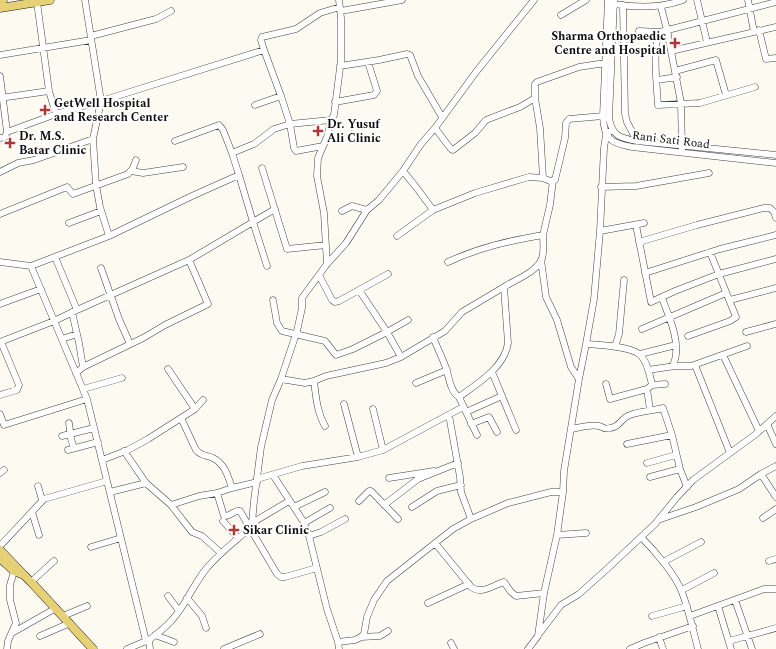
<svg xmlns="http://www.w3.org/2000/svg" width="776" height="649" font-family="Spectral,serif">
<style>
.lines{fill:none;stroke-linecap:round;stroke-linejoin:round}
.minor-casing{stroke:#414141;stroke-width:7}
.major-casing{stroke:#1f1f1f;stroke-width:9}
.minor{stroke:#fff;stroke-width:6}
.major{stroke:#e7d177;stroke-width:8}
.poi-dot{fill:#ac3838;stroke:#fff;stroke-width:1.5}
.labels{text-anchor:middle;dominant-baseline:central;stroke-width:4;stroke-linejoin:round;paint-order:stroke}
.poi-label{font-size:12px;font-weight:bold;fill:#0e0e0e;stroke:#fff;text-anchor:start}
.street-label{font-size:12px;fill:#0e0e0e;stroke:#fff}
</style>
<rect width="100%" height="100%" fill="#fdfbf1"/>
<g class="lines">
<defs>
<path id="minor" d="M608,0L603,116C604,139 610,143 632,147L776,163
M614,0L609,118C612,136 620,138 637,141L776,155
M697,0L707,42
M748,0L754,32
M37,2L49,91
M609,3C635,8 659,9 683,0
M623,5L625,114L627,122L637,141
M661,7L667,30L681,103L682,149
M341,11L402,0
M561,15L586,0
M759,30L766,59L776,58
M639,31L660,32L776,2
M660,32C652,45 657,87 658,105L700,103L755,87
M91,36L156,19L171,11
M264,50L261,40L262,37L296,29L320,13L340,7
M671,51L776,27
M0,55L91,40
M340,66L379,60L407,54L410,55L418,76L442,117
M675,71L716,60L726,95
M0,76L7,132L56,114
M657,80L677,77
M0,98L49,91L56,114L101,101L264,50L281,96L290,124L274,129L254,144L232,153L239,175
M335,102L374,95L377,91L368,62
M255,105L281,96
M435,128L451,149L453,150L475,133L486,120L520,107L535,98
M0,138L5,137L7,132
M175,141L219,125L223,130L232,153
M323,146L296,151L294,148L290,124L331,120L334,115L341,60V18L339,0
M262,168L287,249L326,245
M131,171L143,173L183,167
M403,171L416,187L433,210
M0,172L18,163L34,160L93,139
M543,178L540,128L535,98V84L537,82L579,67L605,63
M601,187L636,186L709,173
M342,211L352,206L367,210
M0,214L67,187L73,194L128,174L133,168L136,160
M69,223L101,211
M636,225L651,302L675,291L719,274L776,259
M600,231L644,223
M397,236L433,210L475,193L529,177L543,178L550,181L555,180L565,138L566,123L569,119L603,116
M639,242L697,225L764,208H770L774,212L776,218
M541,260L546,297L557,320L571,367L579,379
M0,262L31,266L109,236L100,207L96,185L93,139L101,101L85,0
M448,262C480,247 509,241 543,235L550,205L553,180
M327,264L324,213L317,176L318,158L327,137L331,120
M267,266L253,222L275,209
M101,268L119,319L130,344
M645,273L720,249L776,235
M319,275L332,300L335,302L339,301L388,274
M359,290L387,332L401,357
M662,298C668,314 678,336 676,354C676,358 674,362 673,366
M273,300L277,323L282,331L325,341L336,355L353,349L387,332L408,320
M730,300L776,288
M0,304L41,289
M77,310L189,260L253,222L239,175L192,196L109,236
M72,312L79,343L83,367
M642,329L726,293
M746,332L776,324
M688,336L730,321L736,317L710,252
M433,337C437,347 442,357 446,368C449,377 450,391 459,397L477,435
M62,339L77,334
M0,342L54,321L77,310L55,257
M586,344C600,345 628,346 639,354C647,360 650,375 652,385
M615,347L619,334L624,280
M640,354L676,345
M723,355L759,431
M695,365L730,453
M168,369L195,409
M648,370L675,366H691L747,346
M492,372L516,430
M76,373L83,367L143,338L165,325L208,304L189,260
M281,379L305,383L314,381L326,376L386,363L401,357L445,331L462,312L504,287
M314,381C316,397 317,412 325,426
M416,383L447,370
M606,384L610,399L647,389L652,385L665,384
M83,389L122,378
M647,389L650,410
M0,395L17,390L19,385L1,342
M459,397C477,384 505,367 508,343L504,287C515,280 534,273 541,261C545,253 543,243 543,235
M87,399L146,641L149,640
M344,404L358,457
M373,409L383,450
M466,412L502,396
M0,414L4,425L87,399L31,266
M449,415L460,477L461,492L471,519
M181,418L196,450C201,456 206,455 213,458C225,464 228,476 232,488
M69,423L71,439L74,448
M471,424L489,417L497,432
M767,424L776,444
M571,429C579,428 590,424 599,426C604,427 603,430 610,428C621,427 620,418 630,415C640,411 652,411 663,408L672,435L680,469L687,487
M62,436L94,428
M627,444L672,435
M68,450L98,442
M124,451L146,483L171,505L192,532L202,536L221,553
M102,460L128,450L148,439L195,409L203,400
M647,463L676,455
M0,473L4,470
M761,474L776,497
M273,475L303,521L309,536L327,609L338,642
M650,477L680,469
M389,478L434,471
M257,479L302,466L358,457L383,450L463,407
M38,486L42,500
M110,492L146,483
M217,493L224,516C230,517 235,509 240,511L277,574L281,577H285L317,568
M359,501L369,491H371L398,519
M171,505L199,496L217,493L232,488L257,482
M384,505L418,479L458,463
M294,507L325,492
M412,507L437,491L461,485
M32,512L39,535
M763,518L776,509
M658,520L696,507L739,489L761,474L776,466
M223,521L238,538
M252,523L289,501
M304,523L330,508
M557,535L586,533
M309,536L321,532L345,519
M641,537C654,550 675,574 682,592C689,611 693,630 698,649
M435,543L471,587C482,595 493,585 504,582L511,592L516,596L544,593
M0,546L44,499L107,481
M91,547L121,538
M769,561L776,559
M663,562L701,542
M31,582L54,561
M682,590L714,573
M168,596L179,611
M187,598L202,616L206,628
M735,600L752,649
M428,603L469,584
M718,606L731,649
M63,616L87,606
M652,616L687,606
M690,616L764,589H776
M12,633L56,608
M539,634L561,605L579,594L608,568L655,524L677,497L693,480L756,434L776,416
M155,635L174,642
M40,636L70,623
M361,637L380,636L388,631
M659,637L663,649
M729,641L776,628
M451,643L454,649
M7,649L8,641L16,623L10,600V585L15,568
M127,649L146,641
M150,649L149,640C157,634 165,628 172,620C186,605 193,585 206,569C219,553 236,541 251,527L252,523L254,501L261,447L272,400L281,379L297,331L302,308V298L327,264L346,243L367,210L379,200L403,171L421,144L435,128L476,72L534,0
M224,649L260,634
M339,649L338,642L355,640L361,637L364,634L367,617L374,600L387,581L453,529L471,519L508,503L551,492H563
M528,649L538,636L544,593L557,535L563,492L564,471L579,379L586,344L594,299L600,231L604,148L606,135L612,130
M630,649L644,643L693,626"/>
<path id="major" d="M0,0H3
M0,8L50,0
M0,550L22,573
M0,558L14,571L24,575L31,582L93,649"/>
</defs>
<!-- minor casing -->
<use href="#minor" class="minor-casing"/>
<!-- major casing -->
<use href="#major" class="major-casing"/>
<!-- minor -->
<use href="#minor" class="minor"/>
<!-- major -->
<use href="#major" class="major"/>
</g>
<!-- markers -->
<g class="poi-dot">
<path d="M673 37h4v4h4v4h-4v4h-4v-4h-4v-4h4z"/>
<path d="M43 104h4v4h4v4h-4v4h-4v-4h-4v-4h4z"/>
<path d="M316 125h4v4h4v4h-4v4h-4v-4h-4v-4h4z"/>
<path d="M8 137h4v4h4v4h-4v4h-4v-4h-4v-4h4z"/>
<path d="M232 524h4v4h4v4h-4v4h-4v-4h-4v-4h4z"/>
</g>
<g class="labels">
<!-- poi labels -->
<g class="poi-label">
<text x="666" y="36" text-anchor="end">Sharma Orthopaedic<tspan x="666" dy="14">Centre and Hospital</tspan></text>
<text x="54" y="103">GetWell Hospital<tspan x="54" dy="14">and Research Center</tspan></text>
<text x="327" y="124">Dr. Yusuf<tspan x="327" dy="14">Ali Clinic</tspan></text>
<text x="19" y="136">Dr. M.S.<tspan x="19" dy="14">Batar Clinic</tspan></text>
<text x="243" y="530">Sikar Clinic</text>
</g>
<!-- street labels -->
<g class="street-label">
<text transform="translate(671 140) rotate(7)">Rani Sati Road</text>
</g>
</g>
</svg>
